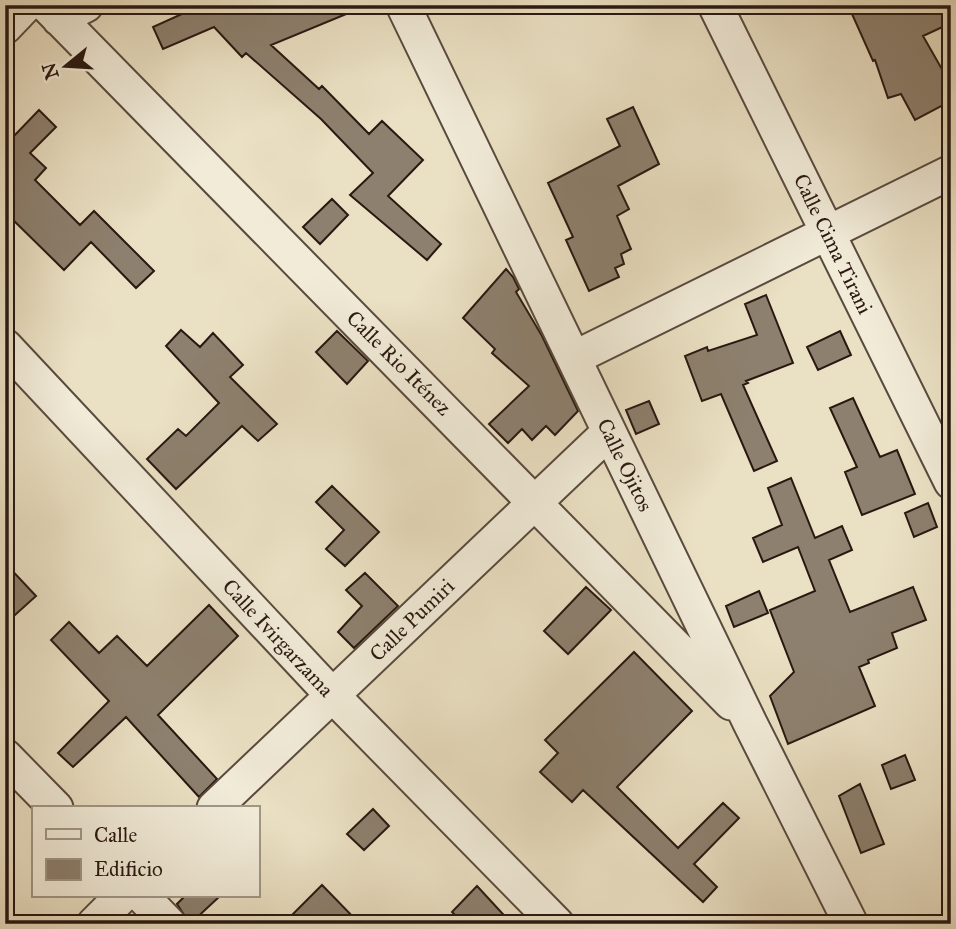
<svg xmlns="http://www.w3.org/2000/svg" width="956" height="929" font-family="'IM FELL Great Primer',serif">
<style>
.building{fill:#8d806e;stroke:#291811;stroke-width:2}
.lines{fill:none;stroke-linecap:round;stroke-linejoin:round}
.minor-casing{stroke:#594a3e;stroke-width:37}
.minor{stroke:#f1ebd8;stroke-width:33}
.labels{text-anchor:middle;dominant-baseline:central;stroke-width:6;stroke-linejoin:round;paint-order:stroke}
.street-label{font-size:21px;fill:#291811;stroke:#f1ebd8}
</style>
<rect width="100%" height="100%" fill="#eae0c3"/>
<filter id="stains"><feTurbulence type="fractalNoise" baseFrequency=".00286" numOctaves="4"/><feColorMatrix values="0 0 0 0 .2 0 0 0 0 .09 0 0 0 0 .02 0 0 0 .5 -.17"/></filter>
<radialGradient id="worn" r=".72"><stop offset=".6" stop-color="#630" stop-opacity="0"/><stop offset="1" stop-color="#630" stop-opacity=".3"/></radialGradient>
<!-- building -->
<path class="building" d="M178,5H368L271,45L319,89L322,86L369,134L382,121L423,160L388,196L441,244L427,260L350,195L373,173L321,119L246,53L242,57L214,27L163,49L153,27L182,14Z
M848,5H951V23L923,36L951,85V101L915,120L901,94L888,98L875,60L873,61Z
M633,107L659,164L618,186L629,209L617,216L631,249L621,254L624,264L615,268L619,277L589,291L566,240L573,237L548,183L620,146L607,119Z
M39,110L56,127L30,153L46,168L35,180L80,225L94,211L154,271L136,288L91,242L64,270L5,212V130L13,137Z
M332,199L348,215L320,244L303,227Z
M506,269L513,277L519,289L516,292L542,336L578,411L555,435L546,426L532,440L522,429L508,443L489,424L529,386L492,353L495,349L463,318Z
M766,295L793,363L746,381L748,383L743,385L777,461L754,471L721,394L702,401L685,356L707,347L708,351L757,335L745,304Z
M181,330L200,347L213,333L243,365L230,377L277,424L258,441L242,426L176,489L147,459L178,429L186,436L219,403L166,346Z
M337,331L368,361L347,384L316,352Z
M840,331L851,355L818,370L807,347Z
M853,398L880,457L897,450L915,494L862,515L845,472L857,467L830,408Z
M649,401L659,424L636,434L626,410Z
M791,478L815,538L842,526L852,550L829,560L850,612L913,587L926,620L892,633L897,648L868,660L869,663L859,667L875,706L788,744L770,696L794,672L770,610L815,591L798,547L763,562L753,538L782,525L768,488Z
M332,486L379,532L345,566L326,549L344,530L316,502Z
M928,503L937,527L914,537L905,513Z
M5,563L36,596L5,624Z
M365,573L398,606L354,648L338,632L362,606L346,590Z
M586,587L611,610L568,654L544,631Z
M759,591L768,613L734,627L726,606Z
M209,605L238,636L158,715L217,779L199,797L126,717L73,767L58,753L109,701L51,640L69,622L99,653L117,636L147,666Z
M634,652L692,711L617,787L678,848L723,803L739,818L694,864L717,887L703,902L583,790L572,802L540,772L558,753L545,740Z
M905,755L915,780L891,789L882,765Z
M860,784L884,844L861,853L839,796Z
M373,809L389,826L364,850L347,834Z
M322,885L360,924H283Z
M477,886L512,924H464L452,912Z
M185,896H220L190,924L177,904Z"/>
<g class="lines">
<defs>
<path id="minor" d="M46,5L731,703
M403,5L750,723L851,924
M715,5L951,482
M59,19L86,5
M5,27L26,5
M5,346L333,696L557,924
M574,358L951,172
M5,756L56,808
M214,808L609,432
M142,896L169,924
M94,924L122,896"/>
</defs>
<!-- minor casing -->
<use href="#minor" class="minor-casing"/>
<!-- minor -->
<use href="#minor" class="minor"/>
</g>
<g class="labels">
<!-- street labels -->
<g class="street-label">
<text transform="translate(833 244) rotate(64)">Calle Cima Tirani</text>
<text transform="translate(399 363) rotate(45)">Calle Rio Iténez</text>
<text transform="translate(625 465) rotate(64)">Calle Ojitos</text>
<text transform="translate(412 620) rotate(-44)">Calle Pumiri</text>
<text transform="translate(278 638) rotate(47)">Calle Ivirgarzama</text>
</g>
</g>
<!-- margin -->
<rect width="956" height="929" fill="none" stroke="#eae0c3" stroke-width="28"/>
<rect x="7" y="7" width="942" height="915" fill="none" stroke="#291811" stroke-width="3.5"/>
<rect x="14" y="14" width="928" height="901" fill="none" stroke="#291811" stroke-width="2"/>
<!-- legend -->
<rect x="32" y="806" width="228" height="91" fill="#f1ebd8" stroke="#a19788" stroke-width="2"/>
<rect x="46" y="829" width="35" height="10" fill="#f1ebd8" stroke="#a19788" stroke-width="2"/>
<text x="94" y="842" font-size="21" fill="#291811">Calle</text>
<rect x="46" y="859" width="35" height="21" fill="#8d806e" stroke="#a19788" stroke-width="2"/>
<text x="94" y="876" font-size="21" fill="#291811">Edificio</text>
<!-- north arrow -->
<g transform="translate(66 66) rotate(252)" stroke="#f1ebd8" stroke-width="5" paint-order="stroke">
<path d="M0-5L12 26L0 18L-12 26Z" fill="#291811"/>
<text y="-10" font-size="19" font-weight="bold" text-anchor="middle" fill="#291811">N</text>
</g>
<rect width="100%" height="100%" filter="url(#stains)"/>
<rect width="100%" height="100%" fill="url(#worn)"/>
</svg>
